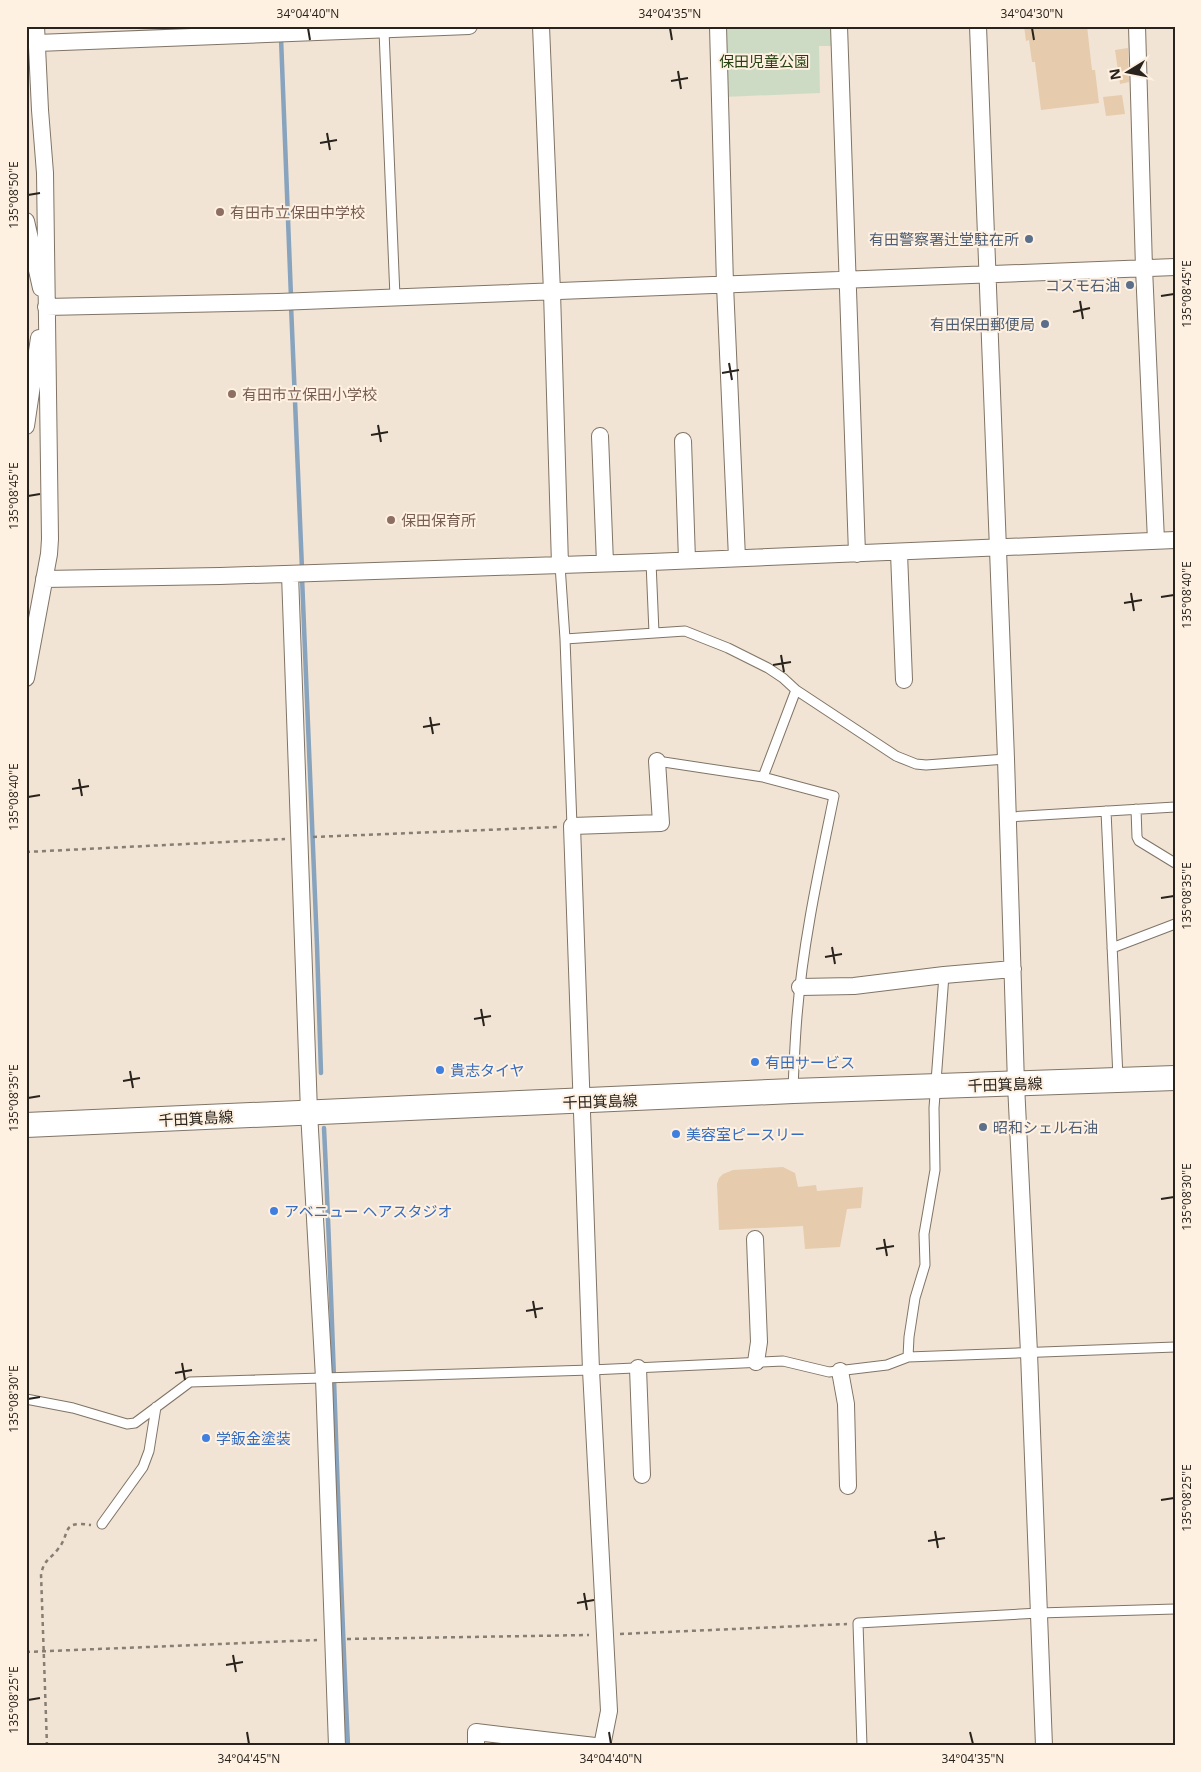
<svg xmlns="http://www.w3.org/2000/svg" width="1201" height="1772" font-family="'Open Sans','Noto Sans JP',sans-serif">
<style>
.green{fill:#cddbc5}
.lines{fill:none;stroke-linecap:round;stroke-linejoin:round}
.stream{stroke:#87a3be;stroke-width:4.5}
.building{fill:#e6cbad}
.lane-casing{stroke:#807466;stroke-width:11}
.street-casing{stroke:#807466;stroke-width:18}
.secondary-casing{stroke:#807466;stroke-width:26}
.path{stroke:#867d73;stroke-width:2.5;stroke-dasharray:4 4;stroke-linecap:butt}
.lane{stroke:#fff;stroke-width:9}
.street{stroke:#fff;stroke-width:16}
.secondary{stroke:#fff;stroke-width:24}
.ticks{fill:none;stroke:#28231d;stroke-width:2}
.education-dot{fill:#8d6e63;stroke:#fff1e1;stroke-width:2}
.service-dot{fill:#5c6f8a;stroke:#fff1e1;stroke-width:2}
.shop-dot{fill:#3f7fe0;stroke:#fff1e1;stroke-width:2}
.labels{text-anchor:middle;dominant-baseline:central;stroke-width:4;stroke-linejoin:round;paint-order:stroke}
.park-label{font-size:15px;fill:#264213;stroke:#fff1e1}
.education-label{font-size:15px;fill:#785e54;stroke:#fff1e1;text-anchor:start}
.service-label{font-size:15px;fill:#4e5e75;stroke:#fff1e1;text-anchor:end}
.shop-label{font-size:15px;fill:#366cbe;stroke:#fff1e1;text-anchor:start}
.street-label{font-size:15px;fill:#28231d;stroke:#fff1e1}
.neatline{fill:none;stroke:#28231d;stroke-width:2}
.ticks-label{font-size:12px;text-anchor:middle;fill:#28231d}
</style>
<rect width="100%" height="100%" fill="#f1e4d4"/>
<!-- green -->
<path class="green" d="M721,26H831L832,46H819L820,93L724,97Z"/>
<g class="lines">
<!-- stream -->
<path class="stream" d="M281,38L291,297
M291,305L302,569
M302,577L317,946L321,1073
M324,1128C334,1334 338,1540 348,1746"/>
</g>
<!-- building -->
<path class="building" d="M1024,26H1087L1092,70H1095L1099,103L1041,110L1035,62H1032L1029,40L1026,41Z
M1128,48L1129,82L1120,84L1115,50Z
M1122,95L1125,114L1106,116L1103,97Z
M783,1167L795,1173L798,1187L816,1185L817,1191L863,1187L861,1208L847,1209L840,1247L805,1249L803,1226L719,1230L717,1184L719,1178L723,1174L733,1170Z"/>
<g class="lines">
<defs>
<path id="lane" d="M384,31L395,297
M651,562L654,633
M560,565L565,639L572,826
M565,639L685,631L728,648L768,668L783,678L796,690
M657,761L763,777
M1136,809L1137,837L1139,841L1175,863
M1106,811L1118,1078
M1008,817L1175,807
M1112,948L1175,924
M793,1089C794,1065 795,1040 797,1016C803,942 819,869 834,796L763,777L796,690L896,756L916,764L926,765L1006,759
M908,1357L909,1337L915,1298L925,1265L924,1234L935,1170L934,1108L944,975
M26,1399L73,1408L127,1424L135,1423L190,1382L591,1370L783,1361L829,1372L887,1365L908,1357L1175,1347
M102,1524L143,1467L149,1451L156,1407
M862,1746L858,1623L1039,1613L1175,1609"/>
<path id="street" d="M541,26L552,292L560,565
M718,26L725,285L737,558
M839,26L857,554
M978,26L1006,759L1016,1084L1029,1353L1044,1746
M1137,26L1144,268L1156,541
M37,43L469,26
M26,221L41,288
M46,307L278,302L1175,267
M26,426L39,338
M600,436L605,563
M683,441L687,560
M899,553L904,680
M290,574L309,1112L324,1378L337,1746
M44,579L220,576L651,562L1175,540
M26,678L49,554L50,539L45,173L40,110L36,26
M800,987L854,986L944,975L1013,969
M755,1239L759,1342L756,1362
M638,1368L642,1475
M840,1371L846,1404L848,1486
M476,1746V1732L595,1746
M602,1746L609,1711L591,1370L572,826L661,823L657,761"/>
<path id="secondary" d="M26,1125L793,1091L1175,1078"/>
</defs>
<!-- lane casing -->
<use href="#lane" class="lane-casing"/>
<!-- street casing -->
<use href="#street" class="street-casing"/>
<!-- secondary casing -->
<use href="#secondary" class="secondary-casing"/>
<!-- path -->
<path class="path" d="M313,837L558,827
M26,852L285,839
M620,1634L847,1624
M347,1639L589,1635
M26,1652L317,1640
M47,1746L41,1574C45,1558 49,1561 58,1549C71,1534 60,1520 91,1525"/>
<!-- lane -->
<use href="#lane" class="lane"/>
<!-- street -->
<use href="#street" class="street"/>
<!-- secondary -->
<use href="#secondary" class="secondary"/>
</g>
<!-- ticks -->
<path class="ticks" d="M308,28L310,40M670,28L672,40M1032,28L1034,40M678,71L681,89M671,81L688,78M327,133L330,150M320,143L337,140M28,195L40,193M1161,296L1174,294M1080,301L1083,319M1073,312L1090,308M729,363L732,380M722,373L739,370M378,425L381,442M371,435L388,432M28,496L40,494M1131,593L1134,611M1161,597L1174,595M1124,603L1142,600M781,655L784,672M773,665L791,662M430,717L433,734M423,727L440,724M79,779L82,796M72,789L89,786M28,797L40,795M1161,898L1174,896M832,947L835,964M825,957L842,954M481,1009L484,1026M474,1019L491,1016M130,1071L133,1088M123,1081L140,1078M28,1098L40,1096M1161,1199L1174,1197M884,1239L887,1256M876,1249L894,1246M533,1301L536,1318M526,1311L543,1308M182,1363L185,1380M175,1373L192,1370M28,1399L40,1397M1161,1500L1174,1498M935,1531L938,1548M928,1541L945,1538M584,1593L587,1610M577,1603L594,1600M233,1655L236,1672M226,1665L243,1662M28,1700L40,1698M247,1732L249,1744M609,1732L611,1744M970,1732L973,1744"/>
<!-- markers -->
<g class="education-dot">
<circle cx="220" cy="212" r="5"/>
<circle cx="232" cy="394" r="5"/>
<circle cx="391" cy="520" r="5"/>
</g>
<g class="service-dot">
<circle cx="1029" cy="239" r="5"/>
<circle cx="1130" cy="285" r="5"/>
<circle cx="1045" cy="324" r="5"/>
<circle cx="983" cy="1127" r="5"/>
</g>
<g class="shop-dot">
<circle cx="755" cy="1062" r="5"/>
<circle cx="440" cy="1070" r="5"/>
<circle cx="676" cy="1134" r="5"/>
<circle cx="274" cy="1211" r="5"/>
<circle cx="206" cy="1438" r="5"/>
</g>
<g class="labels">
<!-- park labels -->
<g class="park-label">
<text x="764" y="61">保田児童公園</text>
</g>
<!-- education labels -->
<g class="education-label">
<text x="230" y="212">有田市立保田中学校</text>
<text x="242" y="394">有田市立保田小学校</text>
<text x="401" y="520">保田保育所</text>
</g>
<!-- service labels -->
<g class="service-label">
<text x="1019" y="239">有田警察署辻堂駐在所</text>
<text x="1120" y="285">コスモ石油</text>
<text x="1035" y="324">有田保田郵便局</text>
<text x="993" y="1127" text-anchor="start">昭和シェル石油</text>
</g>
<!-- shop labels -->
<g class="shop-label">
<text x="765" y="1062">有田サービス</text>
<text x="450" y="1070">貴志タイヤ</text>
<text x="686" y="1134">美容室ピースリー</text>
<text x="284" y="1211">アベニュー ヘアスタジオ</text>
<text x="216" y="1438">学鈑金塗装</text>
</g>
<!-- street labels -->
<g class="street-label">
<text transform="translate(1005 1084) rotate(-2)">千田箕島線</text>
<text transform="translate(600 1101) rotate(-2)">千田箕島線</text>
<text transform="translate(196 1118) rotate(-3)">千田箕島線</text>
</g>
</g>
<!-- border -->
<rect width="1201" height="1772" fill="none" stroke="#fff1e1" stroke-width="55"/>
<!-- north arrow -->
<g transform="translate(1128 72) rotate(260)" stroke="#fff1e1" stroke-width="4" paint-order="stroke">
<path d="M0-4L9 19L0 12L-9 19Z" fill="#28231d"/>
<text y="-8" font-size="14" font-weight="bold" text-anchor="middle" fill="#28231d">N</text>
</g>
<rect x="28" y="28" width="1146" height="1716" class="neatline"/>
<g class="ticks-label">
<text x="308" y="18">34°04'40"N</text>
<text x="670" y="18">34°04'35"N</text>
<text x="1032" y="18">34°04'30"N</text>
<text transform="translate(14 195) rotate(-90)" y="4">135°08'50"E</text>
<text transform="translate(1187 294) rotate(-90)" y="4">135°08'45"E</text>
<text transform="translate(14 496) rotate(-90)" y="4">135°08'45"E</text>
<text transform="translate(1187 595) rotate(-90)" y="4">135°08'40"E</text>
<text transform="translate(14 797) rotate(-90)" y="4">135°08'40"E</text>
<text transform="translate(1187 896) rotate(-90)" y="4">135°08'35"E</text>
<text transform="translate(14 1098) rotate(-90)" y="4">135°08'35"E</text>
<text transform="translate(1187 1197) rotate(-90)" y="4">135°08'30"E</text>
<text transform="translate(14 1399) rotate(-90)" y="4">135°08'30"E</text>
<text transform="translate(1187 1498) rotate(-90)" y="4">135°08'25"E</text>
<text transform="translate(14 1700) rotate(-90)" y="4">135°08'25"E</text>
<text x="249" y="1763">34°04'45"N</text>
<text x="611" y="1763">34°04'40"N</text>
<text x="973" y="1763">34°04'35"N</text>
</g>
</svg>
